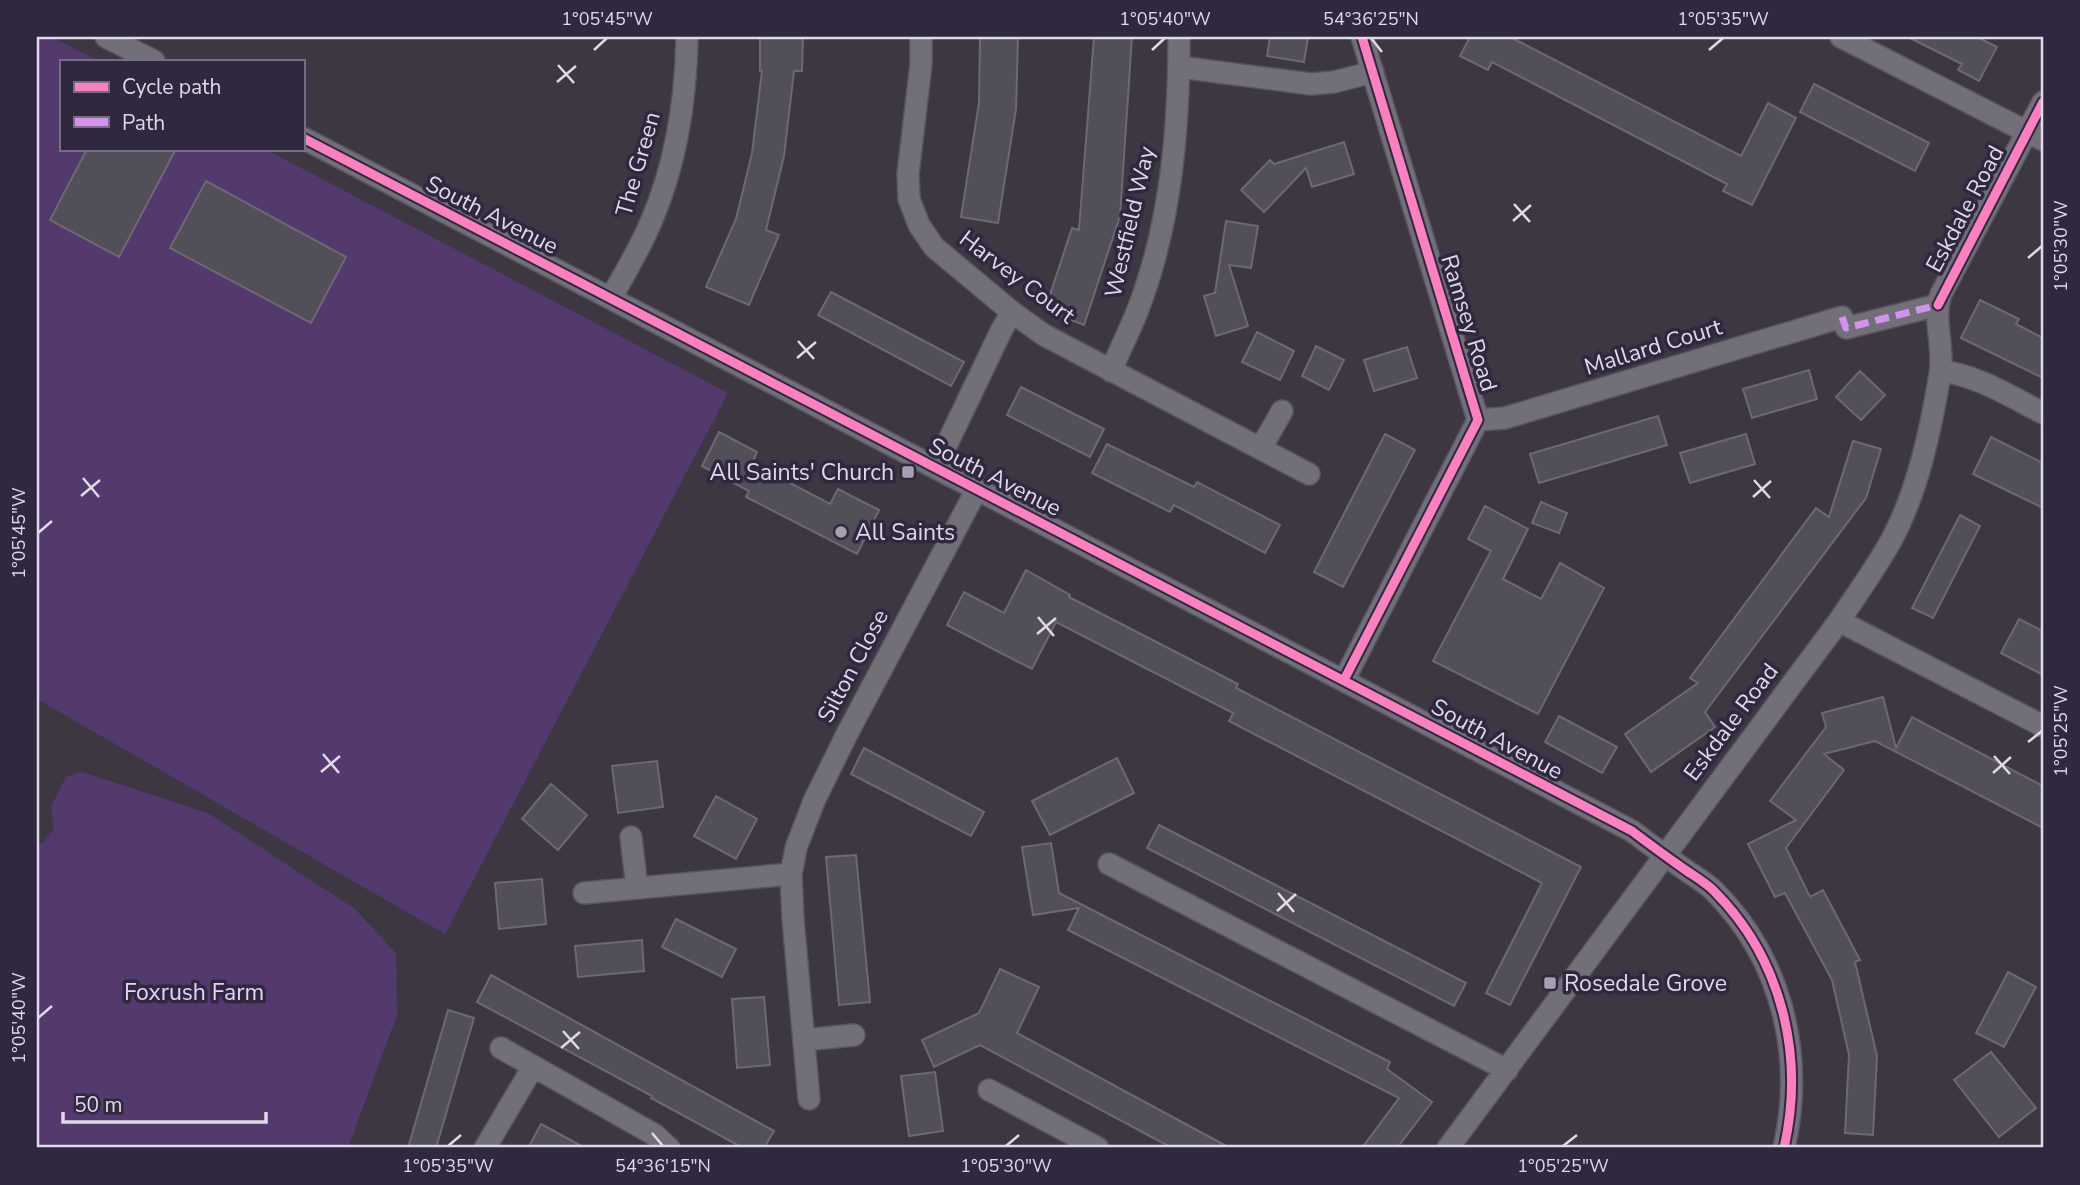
<svg xmlns="http://www.w3.org/2000/svg" width="2080" height="1185" font-family="'Nunito Sans',sans-serif">
<style>
.green{fill:#523a6f}
.building{fill:#524e5a;stroke:#6e6874;stroke-width:2}
.lines{fill:none;stroke-linecap:round;stroke-linejoin:round}
.street-casing{stroke:#58545f;stroke-width:24}
.street{stroke:#736f79;stroke-width:21}
.quiet{stroke:#d193ec;stroke-width:7;stroke-dasharray:14 7;stroke-linecap:butt}
.cycleway-casing{stroke:#31273f;stroke-width:13}
.cycleway{stroke:#ff80c0;stroke-width:9}
.ticks{fill:none;stroke:#dfd9e8;stroke-width:2.5}
.poi-dot{fill:#a6a0ae;stroke:#31273f;stroke-width:2.5}
.labels{text-anchor:middle;dominant-baseline:central;stroke-width:7;stroke-linejoin:round;paint-order:stroke}
.street-label{font-size:23px;fill:#dfd9e8;stroke:#31273f}
.poi-label{font-size:23px;fill:#dfd9e8;stroke:#31273f;text-anchor:start}
.park-label{font-size:23px;fill:#e3d3fa;stroke:#31273f}
.neatline{fill:none;stroke:#dfd9e8;stroke-width:2.5}
.ticks-label{font-size:18px;text-anchor:middle;fill:#dfd9e8}
</style>
<rect width="100%" height="100%" fill="#3c3743"/>
<!-- green -->
<path class="green" d="M37,37H52L99,61H61V149H265L728,393L445,934L37,699Z
M82,772L208,813L355,909L396,953L397,1015L348,1148H37V845L44,842L54,829L51,807L66,777Z"/>
<!-- building -->
<path class="building" d="M760,37H803L802,71H794L784,156L766,230L779,235L749,305L706,287L736,219L752,153L762,71H760Z
M980,37H1018L1016,109L998,223L961,217L979,103Z
M1094,37H1132L1120,216L1084,325L1045,310L1072,228L1079,230Z
M1270,37H1308L1304,62L1267,56Z
M1470,37H1510L1741,156L1768,103L1796,118L1752,205L1723,191L1727,184L1492,62L1488,70L1460,56Z
M1908,37H1977L1997,47L1979,81L1958,70L1962,64Z
M1814,84L1929,143L1915,171L1800,112Z
M1344,142L1354,174L1312,187L1306,168L1264,212L1241,190L1270,160L1274,164Z
M87,149H176L119,257L50,220Z
M206,181L346,257L311,323L170,248Z
M1226,221L1258,226L1251,268L1229,265L1248,326L1216,336L1204,296L1215,293Z
M831,292L964,362L951,386L818,315Z
M1980,300L2019,319L2016,324L2043,338V378L1961,338Z
M1257,332L1294,351L1280,380L1242,362Z
M1316,346L1344,360L1329,390L1302,376Z
M1407,347L1417,378L1374,391L1364,360Z
M1809,370L1817,399L1752,418L1743,389Z
M1860,371L1885,395L1861,420L1836,397Z
M1021,387L1104,429L1090,457L1007,415Z
M1658,416L1667,445L1539,483L1530,454Z
M719,432L757,452L752,463L830,504L838,489L879,510L857,554L746,497L749,491L702,466Z
M1385,434L1415,450L1343,587L1314,572Z
M1746,434L1755,464L1690,483L1680,453Z
M1991,437L2043,463V508L1973,474Z
M1853,441L1881,449L1866,498L1705,712L1715,727L1651,772L1625,734L1698,683L1690,678L1816,508L1829,517Z
M1107,444L1194,487L1197,482L1280,525L1265,553L1174,505L1170,512L1092,473Z
M1541,502L1567,513L1559,533L1532,523Z
M1485,506L1528,529L1503,579L1541,599L1560,563L1604,588L1538,714L1433,661L1491,551L1468,539Z
M1960,515L1980,526L1933,618L1912,608Z
M1026,570L1070,595L1069,597L1238,684L1236,688L1581,867L1510,1005L1486,993L1542,883L1229,721L1233,713L1056,622L1032,669L947,625L964,592L1004,613Z
M2019,619L2043,631V675L2001,653Z
M1883,697L1896,748L1912,717L2043,786V828L1875,741L1824,754L1844,770L1786,848L1810,897L1823,890L1860,960L1855,962L1877,1056L1873,1135L1845,1133L1849,1055L1832,980L1785,893L1775,897L1748,844L1796,820L1770,801L1826,727L1822,713Z
M1559,716L1617,747L1602,773L1545,742Z
M864,748L984,812L971,836L851,774Z
M1117,758L1134,793L1050,835L1032,801Z
M657,761L663,807L618,813L612,766Z
M551,784L587,815L558,850L522,819Z
M716,796L757,819L736,859L694,836Z
M1159,825L1466,983L1454,1006L1147,848Z
M1051,843L1059,893L1390,1062L1387,1069L1432,1102L1397,1148H1362L1399,1098L1068,930L1079,908L1033,915L1022,847Z
M856,855L870,1002L839,1005L826,857Z
M542,879L546,924L499,929L495,883Z
M676,919L736,949L722,977L662,947Z
M642,940L644,971L578,977L575,946Z
M1000,969L1039,987L1017,1033L1230,1148H1172L980,1045L934,1067L922,1040L979,1013Z
M2008,972L2036,987L2004,1047L1976,1033Z
M491,975L774,1131L764,1148H743L651,1098L652,1096L477,1002Z
M764,997L770,1065L737,1068L732,999Z
M448,1010L474,1018L436,1148H408Z
M1991,1052L2036,1108L1999,1137L1954,1080Z
M935,1072L943,1131L909,1136L901,1076Z
M541,1124L585,1148H528Z"/>
<g class="lines">
<defs>
<path id="street" d="M106,37L154,61
M921,37V64L908,174L909,199L919,225L934,247L1012,312L1044,335L1309,474
M1841,37L2043,140
M1179,67L1311,84L1334,82L1373,72
M303,138L1632,831C1649,844 1667,857 1684,869C1694,876 1706,883 1714,891C1782,959 1805,1056 1784,1148
M611,298C625,273 640,248 651,222C676,164 686,99 687,37
M1111,371C1119,351 1129,332 1137,312C1171,225 1179,129 1179,37
M1941,371C1977,375 2011,397 2043,413
M1478,420L1505,418L1842,317L1846,328L1938,305
M1261,448L1282,411
M936,467L1002,329L1012,312
M1839,621L2043,726
M1344,680L1478,420L1362,37
M631,837L637,888
M1109,864L1507,1070
M584,893L791,874
M804,1040L854,1035
M501,1048L655,1135L669,1148
M989,1090L1098,1148
M809,1099L793,919L791,874L796,848L814,801L847,734L977,489
M485,1148L533,1067
M1448,1148L1839,621C1857,594 1876,568 1892,539C1918,490 1931,429 1940,374C1945,347 1932,321 1941,294L2043,102"/>
</defs>
<!-- street casing -->
<use href="#street" class="street-casing"/>
<!-- street -->
<use href="#street" class="street"/>
<!-- quiet -->
<path class="quiet" d="M1842,317L1846,328L1938,305"/>
<defs>
<path id="cycleway" d="M303,138L1632,831C1649,844 1667,857 1684,869C1694,876 1706,883 1714,891C1782,959 1805,1056 1784,1148
M1938,305L2043,102
M1344,680L1478,420L1362,37"/>
</defs>
<!-- cycleway casing -->
<use href="#cycleway" class="cycleway-casing"/>
<!-- cycleway -->
<use href="#cycleway" class="cycleway"/>
</g>
<!-- ticks -->
<path class="ticks" d="M1371,38L1382,52M594,50L607,38M1152,50L1165,38M1709,50L1723,38M558,65L574,83M557,82L576,66M1514,204L1530,222M1513,221L1531,205M2028,258L2042,246M798,341L814,359M797,358L816,342M83,478L99,497M1754,480L1770,498M81,496L100,480M1753,497L1771,481M38,533L52,521M1038,617L1054,636M1037,634L1056,618M2028,742L2042,731M323,754L339,773M1994,756L2010,774M321,772L340,756M1993,773L2011,757M1278,893L1294,912M1277,911L1296,894M38,1018L52,1006M563,1031L579,1049M561,1048L580,1032M652,1133L663,1146M448,1146L461,1135M1006,1146L1019,1135M1563,1146L1577,1135"/>
<!-- markers -->
<g class="poi-dot">
<rect x="901" y="465" width="14" height="14" rx="3.5"/>
<circle cx="841" cy="532" r="7"/>
<rect x="1543" y="976" width="14" height="14" rx="3.5"/>
</g>
<g class="labels">
<!-- street labels -->
<g class="street-label">
<text transform="translate(638 164) rotate(-74)">The Green</text>
<text transform="translate(1965 209) rotate(-62)">Eskdale Road</text>
<text transform="translate(492 215) rotate(27)">South Avenue</text>
<text transform="translate(1130 222) rotate(-77)">Westfield Way</text>
<text transform="translate(1017 277) rotate(37)">Harvey Court</text>
<text transform="translate(1469 323) rotate(73)">Ramsey Road</text>
<text transform="translate(1653 347) rotate(-17)">Mallard Court</text>
<text transform="translate(995 477) rotate(27)">South Avenue</text>
<text transform="translate(853 666) rotate(-62)">Silton Close</text>
<text transform="translate(1731 722) rotate(-53)">Eskdale Road</text>
<text transform="translate(1497 739) rotate(28)">South Avenue</text>
</g>
<!-- poi labels -->
<g class="poi-label">
<text x="894" y="472" text-anchor="end">All Saints' Church</text>
<text x="855" y="532">All Saints</text>
<text x="1564" y="983">Rosedale Grove</text>
</g>
<!-- park labels -->
<g class="park-label">
<text x="194" y="992">Foxrush Farm</text>
</g>
</g>
<!-- border -->
<rect width="2080" height="1185" fill="none" stroke="#31273f" stroke-width="77"/>
<!-- legend -->
<rect x="60" y="60" width="245" height="91" fill="#31273f" stroke="#776e83" stroke-width="2"/>
<rect x="74" y="82" width="35" height="10" fill="#ff80c0" stroke="#776e83" stroke-width="2"/>
<text x="122" y="94" font-size="21" fill="#dfd9e8">Cycle path</text>
<rect x="74" y="117" width="35" height="10" fill="#d193ec" stroke="#776e83" stroke-width="2"/>
<text x="122" y="130" font-size="21" fill="#dfd9e8">Path</text>
<!-- scale -->
<path d="M63 1112v10h203v-10" fill="none" stroke="#dfd9e8" stroke-width="3.5"/>
<text x="74" y="1112" font-size="21" fill="#dfd9e8" stroke="#31273f" stroke-width="5" paint-order="stroke">50 m</text>
<rect x="38" y="38" width="2004" height="1108" class="neatline"/>
<g class="ticks-label">
<text x="607" y="25">1°05'45"W</text>
<text x="1165" y="25">1°05'40"W</text>
<text x="1371" y="25">54°36'25"N</text>
<text x="1723" y="25">1°05'35"W</text>
<text transform="translate(2061 246) rotate(-90)" y="6">1°05'30"W</text>
<text transform="translate(19 533) rotate(-90)" y="6">1°05'45"W</text>
<text transform="translate(2061 731) rotate(-90)" y="6">1°05'25"W</text>
<text transform="translate(19 1018) rotate(-90)" y="6">1°05'40"W</text>
<text x="448" y="1172">1°05'35"W</text>
<text x="663" y="1172">54°36'15"N</text>
<text x="1006" y="1172">1°05'30"W</text>
<text x="1563" y="1172">1°05'25"W</text>
</g>
</svg>
